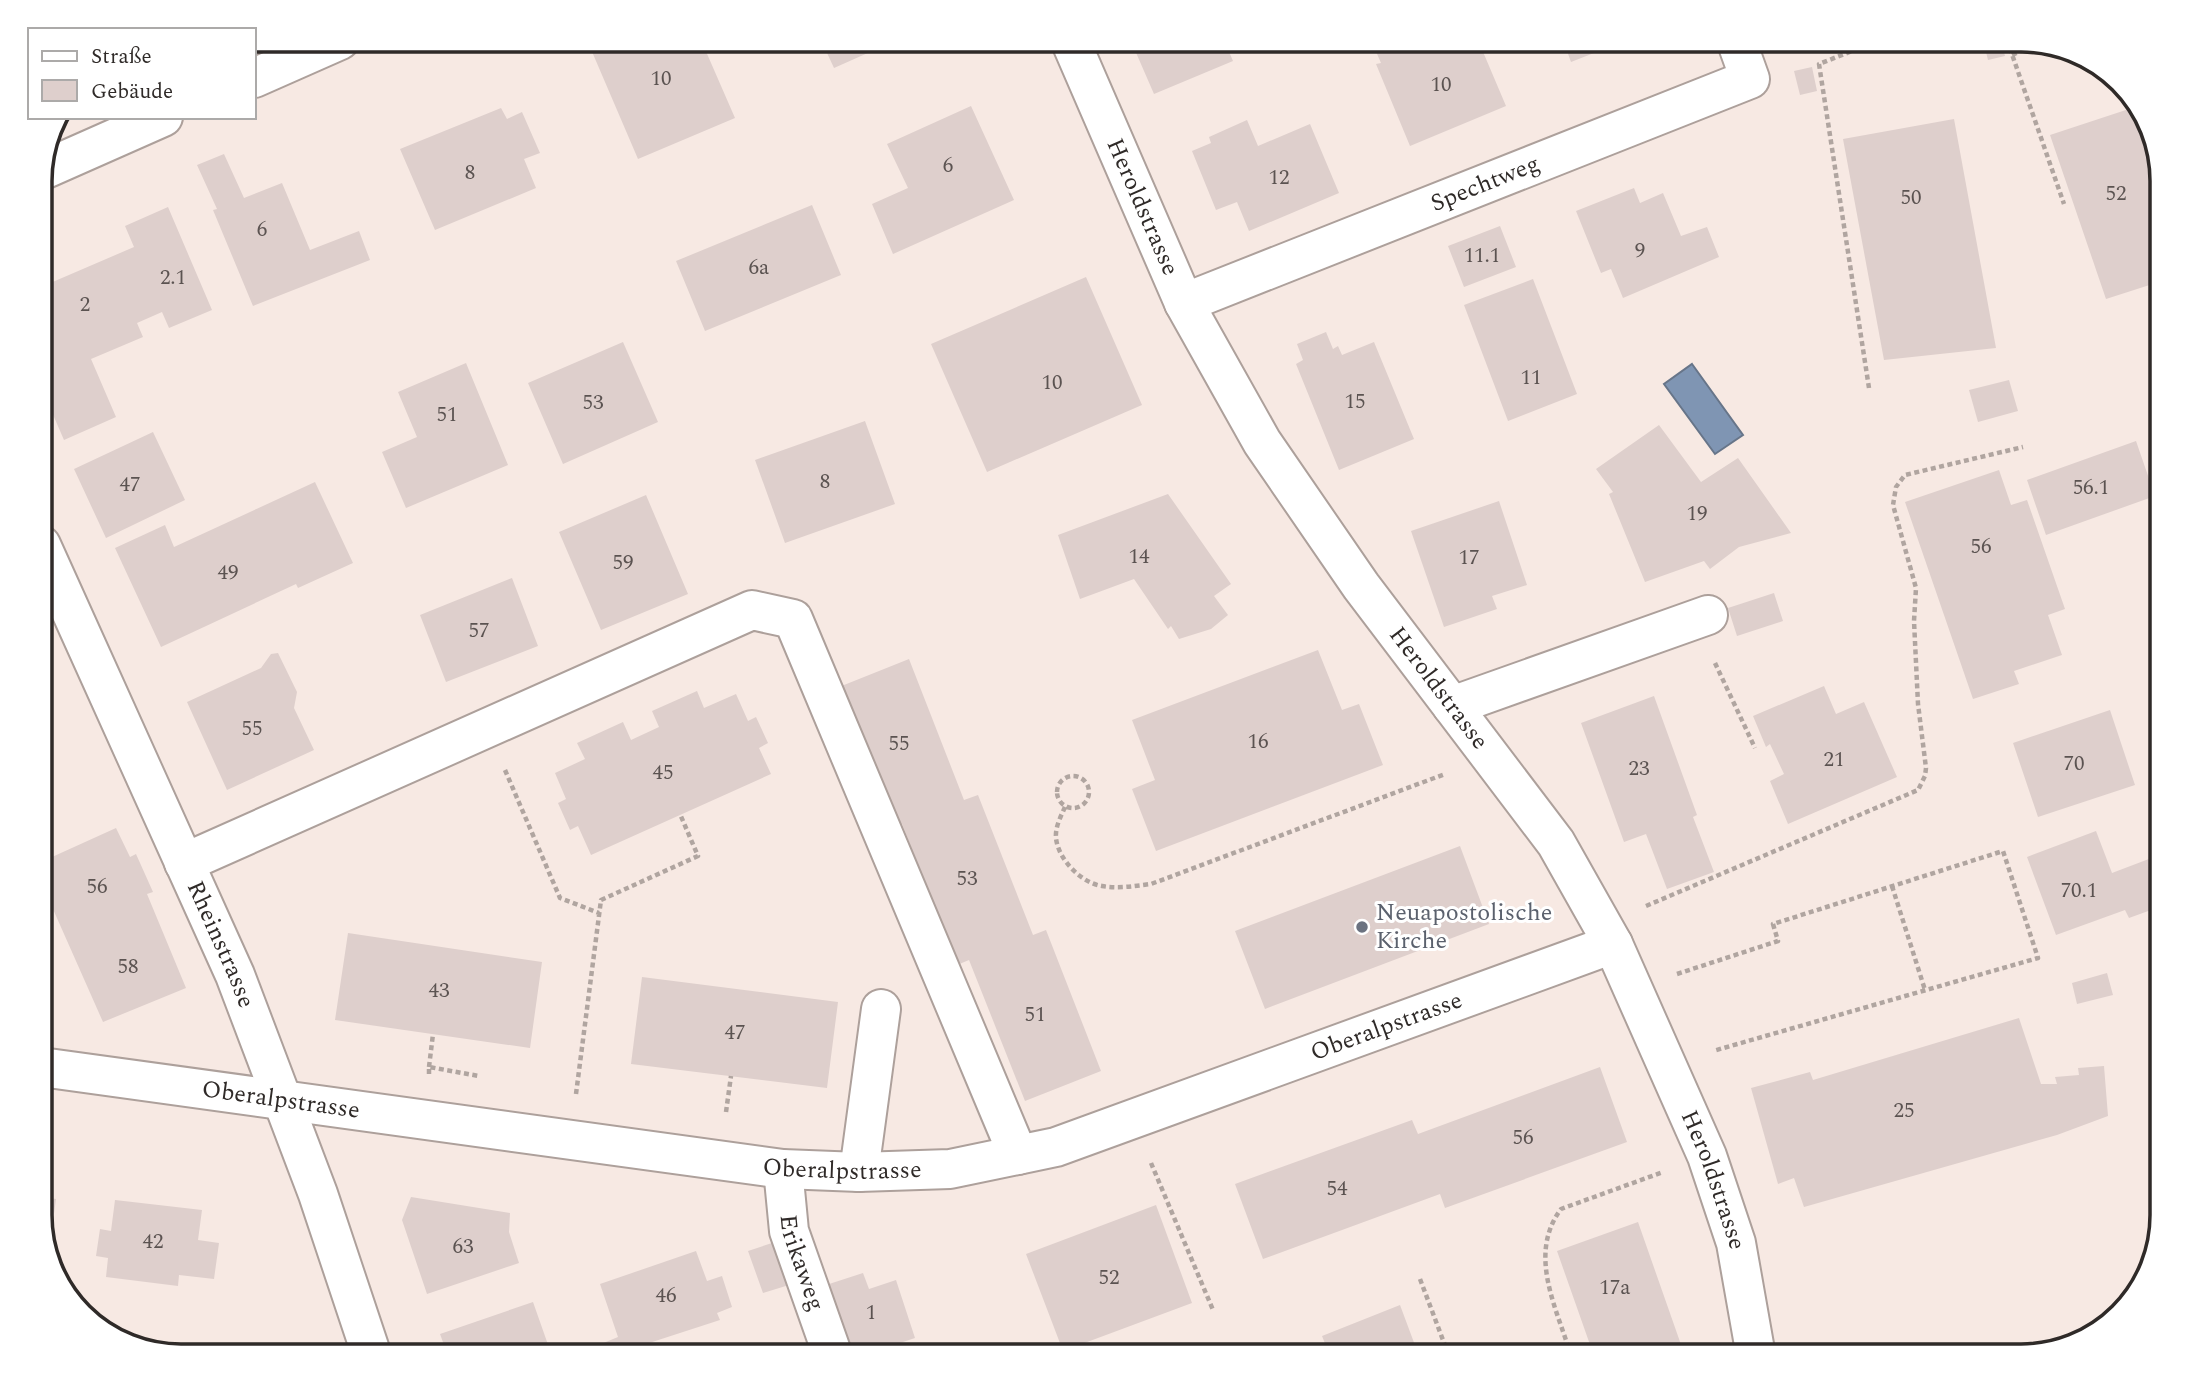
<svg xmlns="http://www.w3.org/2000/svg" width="2202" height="1396" font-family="Spectral,serif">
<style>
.water{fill:#7f95b3;stroke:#677589;stroke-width:2}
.building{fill:#decfcc}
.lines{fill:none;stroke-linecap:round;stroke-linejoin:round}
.minor-casing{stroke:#ada09b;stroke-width:42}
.path{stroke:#b0a5a0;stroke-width:4.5;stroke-dasharray:5 3.5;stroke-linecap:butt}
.minor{stroke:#fff;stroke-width:38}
.worship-dot{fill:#6b7280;stroke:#fff;stroke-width:2.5}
.labels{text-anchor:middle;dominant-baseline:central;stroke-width:6;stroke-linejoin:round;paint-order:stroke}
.number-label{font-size:21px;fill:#5b5351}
.street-label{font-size:24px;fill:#2f2a28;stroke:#fff}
.worship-label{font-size:24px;fill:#5b616d;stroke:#fff;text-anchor:start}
.rim{fill:none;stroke:#2f2a28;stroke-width:3.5}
</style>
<rect width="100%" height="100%" fill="#f7e9e3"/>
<!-- water -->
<path class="water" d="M1692,364L1743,435L1715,454L1664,384Z"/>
<!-- building -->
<path class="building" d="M587,40H701L735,118L638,159Z
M821,40H897L834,68Z
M1137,40H1224L1233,61L1154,94L1134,48L1139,46Z
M1371,40H1478L1506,106L1410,146L1376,64L1381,63Z
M1563,40H1627L1571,62Z
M1983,40H2001L2005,56L1988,60Z
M1812,67L1817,91L1800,95L1794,71Z
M971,106L1014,200L893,254L872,204L908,188L887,144Z
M2138,106L2143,111L2162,181V281L2106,299L2050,135Z
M501,108L507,119L522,112L540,153L524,159L536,188L435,230L400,149Z
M1954,119L1996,348L1884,360L1843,139Z
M1247,120L1258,146L1310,124L1339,193L1249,231L1237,202L1216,210L1192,151L1211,143L1209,137Z
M224,154L244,198L282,183L310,250L359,231L370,260L253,306L213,210L217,209L197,165Z
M1634,188L1640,203L1663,193L1681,236L1707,227L1719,257L1623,298L1611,269L1601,273L1576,211Z
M812,205L841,275L705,331L676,261Z
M168,207L212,310L169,328L162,312L137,323L143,337L91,359L116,417L64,440L41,387V287L134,247L125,226Z
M1500,226L1516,267L1464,287L1448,246Z
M1086,277L1142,405L987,472L931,344Z
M1533,279L1577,394L1508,421L1464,305Z
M1326,332L1333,349L1338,346L1342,355L1374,342L1414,439L1339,470L1296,364L1303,360L1297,344Z
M623,342L658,422L563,464L528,383Z
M466,363L508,465L406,508L382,452L417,437L398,392Z
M2009,380L2018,411L1978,422L1969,390Z
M865,421L895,504L785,543L755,460Z
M1659,425L1701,482L1738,458L1791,533L1739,547L1710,569L1704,561L1645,582L1609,494L1613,492L1596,469Z
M153,432L185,500L106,538L74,469Z
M2136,441L2155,496L2046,535L2027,480Z
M1999,470L2011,505L2027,500L2065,609L2048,615L2062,655L2014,671L2019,684L1973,699L1905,502Z
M315,482L353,563L298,588L296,584L161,647L115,548L165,525L174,547Z
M1168,494L1231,584L1214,596L1228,615L1211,629L1179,639L1171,626L1168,629L1134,579L1080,599L1058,535Z
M646,495L688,594L601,630L559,532Z
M1499,501L1527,585L1492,596L1497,609L1444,627L1411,531Z
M512,578L538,646L446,682L420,615Z
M1774,593L1783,621L1737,636L1728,608Z
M1318,650L1342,710L1359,704L1383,765L1156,851L1132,789L1155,780L1132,720Z
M278,653L297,692L294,708L314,750L227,790L187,702L261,668L271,654Z
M909,659L964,800L978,795L1033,935L1046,930L1101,1071L1025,1101L969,960L957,965L902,824L889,829L834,689Z
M1824,686L1836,714L1864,702L1897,777L1788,824L1770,781L1784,774L1770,744L1766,747L1753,716Z
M697,691L704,708L736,694L748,721L756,717L768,743L759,748L771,774L591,855L578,826L570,830L558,803L566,799L555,773L585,759L577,743L623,722L631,740L659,727L652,711Z
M1654,696L1697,815L1693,817L1714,872L1667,889L1646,834L1624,842L1581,723Z
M2110,710L2135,785L2038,817L2013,743Z
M41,793L53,822L41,827Z
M116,828L130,857L136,854L153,892L147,894L186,988L103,1022L41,882V862Z
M2096,831L2112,873L2162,854V906L2129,918L2125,910L2056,935L2027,857Z
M1460,846L1489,924L1265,1009L1235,931Z
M348,933L542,962L530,1048L335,1020Z
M2107,973L2113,995L2077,1004L2072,983Z
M642,977L838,1002L827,1088L631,1064Z
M2019,1018L2041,1084H2057L2055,1077L2079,1075L2078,1068L2104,1066L2108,1116L2057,1135L1804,1207L1794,1178L1778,1184L1751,1088L1810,1072L1813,1080Z
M1600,1067L1627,1142L1445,1208L1440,1194L1263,1259L1235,1184L1412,1120L1418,1134Z
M41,1190L43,1191V1197L56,1199L53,1221L41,1219Z
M411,1197L510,1213L509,1232L519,1263L427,1294L402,1220Z
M115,1200L202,1210L198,1240L219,1243L214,1279L179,1275L178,1286L106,1277L108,1258L96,1256L100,1229L111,1231Z
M1156,1205L1192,1303L1063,1351L1026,1254Z
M1638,1222L1685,1356H1594L1557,1251Z
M775,1242L789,1285L763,1293L748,1251Z
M696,1251L707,1281L722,1276L732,1307L717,1313L720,1320L643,1345L647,1356H606L601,1344L618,1337L600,1284Z
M863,1273L869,1289L896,1280L915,1338L861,1356H849L826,1285Z
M533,1302L552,1356H448L440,1334Z
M1400,1305L1419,1356H1330L1322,1336Z"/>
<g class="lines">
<defs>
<g id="minor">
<path id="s1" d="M1070,40L1184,303L1262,442L1361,586L1556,843L1613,944L1707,1156L1736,1243L1756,1356"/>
<path d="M254,78L340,40"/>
<path d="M41,171L163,117"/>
<path id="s2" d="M1184,303L1750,79L1736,40"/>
<path id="s3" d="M41,545L235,975L318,1194L372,1356"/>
<path d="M1452,706L1708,615"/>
<path d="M184,863L752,610L793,619L1018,1155"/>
<path id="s4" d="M41,1067L783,1169L859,1172L950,1169L1056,1147L1613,944"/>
<path id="s5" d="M783,1169L789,1231L833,1356"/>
<path d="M859,1172L881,1009"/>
</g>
</defs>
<!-- minor casing -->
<use href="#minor" class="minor-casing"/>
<!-- path -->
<path class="path" d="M2007,40L2064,204
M2012,55L2035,45
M1869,388L1819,64L1880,40
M1715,663L1755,748
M505,770L560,898L599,913
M1057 792a16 16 0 1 1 32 0a16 16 0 1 1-32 0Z
M1065,807C1061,816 1055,827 1056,838C1058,859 1081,883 1102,886C1118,889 1134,886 1151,884L1445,774
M1892,886L1925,990
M1646,906L1918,790L1925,776L1926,768L1918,704L1914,621L1916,588L1893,505L1896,487L1905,475L2023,447
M1677,974L1778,941L1773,924L2003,851L2038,958L1713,1051
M429,1067L433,1034
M429,1074V1067L479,1076
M576,1094L601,900L698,856L680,814
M726,1112L731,1076
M1151,1163L1213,1310
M1420,1279L1449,1356
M1314,1348L1317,1356
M1571,1356C1557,1308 1527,1255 1561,1209L1663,1172"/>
<!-- minor -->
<use href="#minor" class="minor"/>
</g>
<!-- markers -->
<circle class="worship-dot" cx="1362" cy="927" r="7"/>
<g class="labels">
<!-- number labels -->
<g class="number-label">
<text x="661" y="79">10</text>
<text x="1441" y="85">10</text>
<text x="948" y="166">6</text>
<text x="470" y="173">8</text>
<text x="1279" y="178">12</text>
<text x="2116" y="194">52</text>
<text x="1911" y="198">50</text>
<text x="262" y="230">6</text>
<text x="1640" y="251">9</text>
<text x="1482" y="256">11.1</text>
<text x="759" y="268">6a</text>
<text x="173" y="278">2.1</text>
<text x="85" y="305">2</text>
<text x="1531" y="378">11</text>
<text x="1052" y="383">10</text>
<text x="1355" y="402">15</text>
<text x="593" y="403">53</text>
<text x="447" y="415">51</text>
<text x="825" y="482">8</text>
<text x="130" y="485">47</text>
<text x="2091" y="488">56.1</text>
<text x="1697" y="514">19</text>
<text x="1981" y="547">56</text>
<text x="1139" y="557">14</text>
<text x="1469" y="558">17</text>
<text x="623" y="563">59</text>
<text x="228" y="573">49</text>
<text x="479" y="631">57</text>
<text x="252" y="729">55</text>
<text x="1258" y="742">16</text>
<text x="899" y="744">55</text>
<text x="1834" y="760">21</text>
<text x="2074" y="764">70</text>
<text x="1639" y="769">23</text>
<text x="663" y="773">45</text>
<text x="967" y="879">53</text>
<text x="97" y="887">56</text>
<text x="2079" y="891">70.1</text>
<text x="128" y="967">58</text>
<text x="439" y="991">43</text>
<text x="1035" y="1015">51</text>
<text x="735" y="1033">47</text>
<text x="1904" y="1111">25</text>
<text x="1523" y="1138">56</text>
<text x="1337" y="1189">54</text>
<text x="153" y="1242">42</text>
<text x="463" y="1247">63</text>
<text x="1109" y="1278">52</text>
<text x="1615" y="1288">17a</text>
<text x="666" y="1296">46</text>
<text x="871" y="1313">1</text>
</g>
<!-- street labels -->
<g class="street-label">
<text stroke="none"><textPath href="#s2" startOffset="324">Spechtweg</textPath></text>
<text stroke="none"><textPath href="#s1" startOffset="182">Heroldstrasse</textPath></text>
<text stroke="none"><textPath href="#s1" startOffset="749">Heroldstrasse</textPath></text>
<text stroke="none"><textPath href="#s3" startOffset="438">Rheinstrasse</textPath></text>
<text stroke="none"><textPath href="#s4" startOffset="1376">Oberalpstrasse</textPath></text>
<text stroke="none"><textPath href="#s4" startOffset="242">Oberalpstrasse</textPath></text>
<text stroke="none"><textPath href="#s4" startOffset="808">Oberalpstrasse</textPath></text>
<text stroke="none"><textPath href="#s1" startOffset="1316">Heroldstrasse</textPath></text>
<text stroke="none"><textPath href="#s5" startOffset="96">Erikaweg</textPath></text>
</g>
<!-- worship labels -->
<g class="worship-label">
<text x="1376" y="913">Neuapostolische<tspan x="1376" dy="28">Kirche</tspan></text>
</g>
</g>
<!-- crop -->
<path d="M0 0H2202V1396H0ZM181 52H2021A129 129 0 0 1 2150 181V1215A129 129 0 0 1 2021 1344H181A129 129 0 0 1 52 1215V181A129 129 0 0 1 181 52Z" fill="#fff" fill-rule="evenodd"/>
<path class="rim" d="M181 52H2021A129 129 0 0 1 2150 181V1215A129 129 0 0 1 2021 1344H181A129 129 0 0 1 52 1215V181A129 129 0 0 1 181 52Z"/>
<!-- legend -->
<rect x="28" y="28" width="228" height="91" fill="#ffffff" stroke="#acaaa9" stroke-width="2"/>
<rect x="42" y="51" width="35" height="10" fill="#ffffff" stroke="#acaaa9" stroke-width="2"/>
<text x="91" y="63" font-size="21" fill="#2f2a28">Straße</text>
<rect x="42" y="80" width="35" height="21" fill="#decfcc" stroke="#acaaa9" stroke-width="2"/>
<text x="91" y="98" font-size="21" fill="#2f2a28">Gebäude</text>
</svg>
